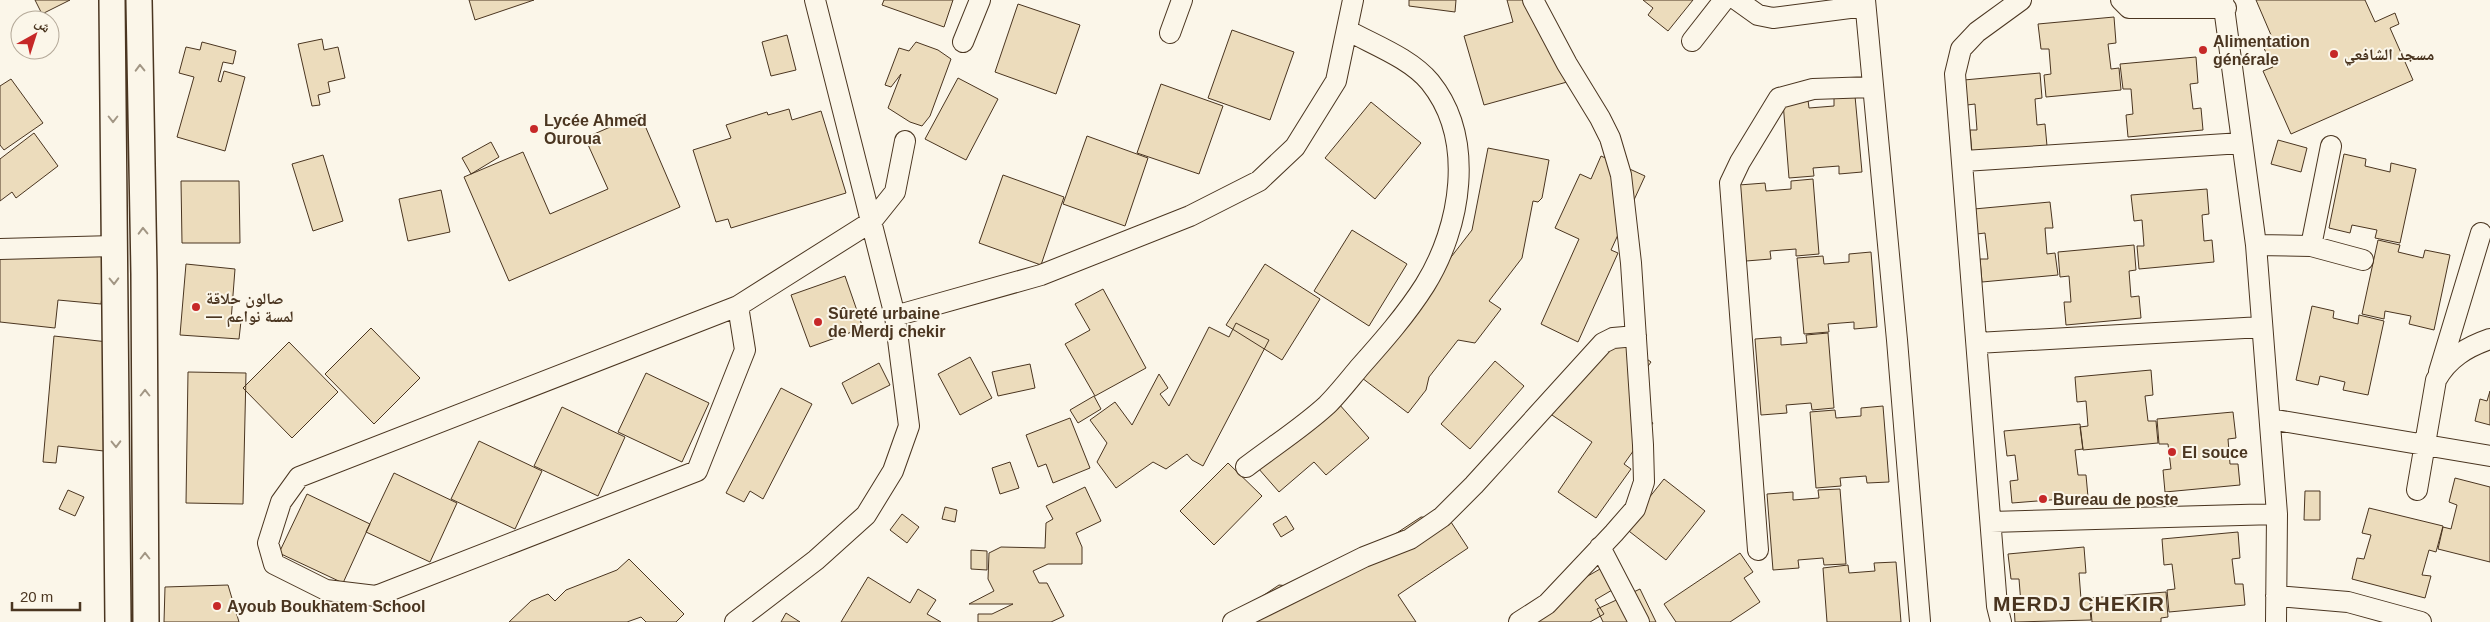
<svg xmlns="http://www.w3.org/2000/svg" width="2490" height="622" font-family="Arial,'Noto Naskh Arabic',sans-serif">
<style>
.building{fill:#ecdcbc;stroke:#4a3520}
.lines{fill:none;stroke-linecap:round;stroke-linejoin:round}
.minor-casing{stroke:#4a3520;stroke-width:22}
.tertiary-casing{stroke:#4a3520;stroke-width:28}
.minor{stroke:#fbf6e9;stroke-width:20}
.tertiary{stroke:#fbf6e9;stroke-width:25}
.oneway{stroke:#a29684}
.poi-dot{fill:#c62828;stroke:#fbf6e9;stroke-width:2}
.labels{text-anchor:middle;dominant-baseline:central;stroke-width:4;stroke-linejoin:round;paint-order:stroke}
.poi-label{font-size:16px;font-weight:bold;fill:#4a3520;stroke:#fbf6e9;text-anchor:start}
.district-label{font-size:21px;font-weight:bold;letter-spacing:1px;fill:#4a3520;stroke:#fbf6e9}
</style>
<rect width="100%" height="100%" fill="#fbf6e9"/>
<!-- building -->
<path class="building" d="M35,0H70L42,14Z
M469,0H534L475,20Z
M884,0H953L944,27L882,5Z
M1409,0H1456L1455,12L1409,6Z
M1507,0H1543L1567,82L1484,105L1464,36L1513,22Z
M1643,0H1693L1668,31L1648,15L1653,8Z
M2256,0H2365L2375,22L2395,13L2399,24L2390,28L2413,80L2291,134L2263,71L2273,67L2260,40L2271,35Z
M1018,4L1080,25L1056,94L995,72Z
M2114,17L2116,43L2108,44L2111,69L2119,68L2121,90L2046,97L2044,75L2051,74L2049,49H2041L2038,24Z
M1232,30L1294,52L1270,120L1208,98Z
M787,35L796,70L771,76L762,42Z
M322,39L324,50L338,47L345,78L328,82L330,92L318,95L320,105L312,106L298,44Z
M202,42L236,51L233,64L223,62L218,81L221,82L224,71L245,77L225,151L177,137L194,77L179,73L186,47L200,50Z
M916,42L938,50L951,59L930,116L922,126L910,122L888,108L901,74L891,87L885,85L899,48L909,51Z
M2196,57L2198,83L2190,84L2193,109L2201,108L2203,130L2128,137L2126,115L2133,114L2131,89H2123L2120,64Z
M2040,73L2042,98L2035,99L2037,125L2045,124L2047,146L1972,153L1970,130H1977L1975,104L1967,105L1964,80Z
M958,78L998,99L966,160L925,139Z
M11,79L43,123L4,150L0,145V86Z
M1161,84L1223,106L1199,174L1137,153Z
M1855,96L1862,172L1839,174V166L1813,168L1814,176L1789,178L1783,102L1808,100L1809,108L1834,106V98Z
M1371,102L1421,143L1375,199L1325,158Z
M789,109L792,120L821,111L846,193L731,228L728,219L716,222L693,150L731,138L726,125L767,112L768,115Z
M640,114L680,207L509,281L464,177L523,152L550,214L608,189L585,138Z
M34,133L58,166L16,198L12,192L0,201V159Z
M1087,136L1148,158L1125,226L1063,204Z
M2278,140L2307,148L2301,172L2271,164Z
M491,142L499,157L471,174L462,158Z
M1488,148L1549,160L1542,198L1538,202L1533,201L1522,258L1489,301L1501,309L1475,343L1458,340L1429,377L1426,390L1408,413L1362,378L1380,349L1472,230Z
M2344,154L2366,159L2365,166L2390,172L2391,163L2416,169L2400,243L2375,238L2377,230L2352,225L2350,233L2329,228Z
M323,155L343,221L313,231L292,164Z
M1601,156L1645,176L1611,250L1618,253L1578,342L1541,324L1579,239L1555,228L1580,174L1591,179Z
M1003,175L1064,197L1041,265L979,243Z
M1813,179L1819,254L1796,256V249L1770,251L1771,259L1746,261L1739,185L1765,183L1766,191L1791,189V181Z
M181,181H239L240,243H182Z
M2207,189L2209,214L2202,215L2204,241L2212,240L2214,262L2139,269L2137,246H2144L2142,220L2134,221L2131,195Z
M441,190L450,232L408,241L399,199Z
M2050,202L2053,228H2045L2047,254L2055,253L2058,275L1982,282L1980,259H1988L1985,233L1977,234L1974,209Z
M1352,230L1407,264L1369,326L1314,291Z
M0,240L107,251L101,304L58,300L55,328L0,322Z
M2378,240L2400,245L2398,252L2423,258L2425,250L2450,255L2434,330L2409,324L2411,316L2385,311L2384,319L2362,314Z
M2134,245L2136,270L2129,271L2131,297L2139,296L2141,318L2066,325L2064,302H2071L2069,276L2060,277L2058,252Z
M1871,252L1877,327L1854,329V322L1828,324L1829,332L1804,334L1797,258L1823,256L1824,264L1849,262V254Z
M186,264L235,269L231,321H241L239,339L180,335Z
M1265,264L1320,299L1282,360L1226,325Z
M845,276L863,328L810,347L791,295Z
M1103,289L1146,368L1095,396L1065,344L1090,330L1075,304Z
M2312,306L2334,311L2333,318L2358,324L2359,315L2384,321L2368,395L2343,390L2345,382L2320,376L2318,385L2296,380Z
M1236,323L1269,340L1203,466L1192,460L1187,454L1166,469L1153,462L1116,488L1097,462L1107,443L1090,420L1115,402L1132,425L1159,374L1168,388L1160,394L1169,406L1209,327L1229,337Z
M371,328L420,378L374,424L325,374Z
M1606,330L1651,362L1631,390L1635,411L1653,423L1624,464L1631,469L1596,518L1558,492L1592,442L1549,413Z
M1828,333L1834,408L1812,410L1811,403L1786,405L1787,413L1761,415L1755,339L1781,337V345L1807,343L1806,335Z
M54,336L108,342L104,451L58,446L56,463L43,462Z
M289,342L338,392L292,438L243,388Z
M970,357L992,398L960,415L938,374Z
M1495,361L1524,386L1470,449L1441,424Z
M879,363L890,385L852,404L842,383Z
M1030,364L1035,388L998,396L992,372Z
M2151,370L2153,395L2145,396L2148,421H2156L2158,443L2083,450L2080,427L2088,426L2086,401L2077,402L2075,377Z
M188,372L246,373L243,504L186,503Z
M646,373L709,403L682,462L618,432Z
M781,388L812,404L763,499L750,491L744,502L726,493Z
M2490,391V425L2475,421L2480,399L2487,401Z
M1331,395L1369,438L1326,475L1314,462L1279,492L1258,468Z
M1094,396L1101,409L1078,423L1070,410Z
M1883,406L1889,482L1867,483L1866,476L1840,478L1841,486L1816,488L1810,412L1835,410L1836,418L1861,416V408Z
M562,407L625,437L598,496L534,466Z
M2233,412L2236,438L2228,439L2230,464H2238L2240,485L2165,492L2163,470L2171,469L2168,444H2159L2157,419Z
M1070,418L1090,468L1053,483L1046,464L1038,467L1026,435Z
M2080,424L2083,449L2075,450L2078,475H2086L2088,497L2012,503L2010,481L2018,480L2015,455L2007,456L2004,431Z
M479,441L542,471L515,529L451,499Z
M1010,462L1019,488L1000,494L992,468Z
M1228,463L1262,496L1214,545L1180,511Z
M394,473L457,503L430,562L366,532Z
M2455,478L2490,487V562L2438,549L2443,527L2451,529L2457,505L2449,502Z
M1664,479L1705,511L1666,560L1625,528Z
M1085,487L1101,521L1076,533L1082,547V564H1048L1033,571L1039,583H1047L1064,616L1051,622H978V614H992L1013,604H969L994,591L988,579L989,553L1001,547L1045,548L1046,523L1053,519L1046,506Z
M1840,489L1846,564L1824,565L1823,558L1798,560L1799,568L1773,570L1767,494L1793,492V500L1819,498L1818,490Z
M68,490L84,497L75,516L59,509Z
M2305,491H2320V520H2304Z
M307,494L370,524L343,583L279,553Z
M945,507L957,510L955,522L942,519Z
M2369,508L2443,526L2436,552L2429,550L2422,575L2431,576L2425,598L2352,579L2357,558L2364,559L2371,535L2362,533Z
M902,514L919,527L907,543L890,530Z
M1286,516L1294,529L1281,537L1273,524Z
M1421,517L1449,519L1468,548L1398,595L1416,622H1256L1258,599L1279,585L1298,587L1327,579Z
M2238,532L2240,558L2232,559L2235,584H2243L2245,605L2169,612L2167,590L2175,589L2172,564L2164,565L2162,539Z
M2084,547L2086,573H2079L2081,599L2089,598L2091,620L2015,622L2014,605L2021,604L2019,579H2011L2008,554Z
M971,550L987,551V570L971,569Z
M1740,553L1753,572L1744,578L1760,602L1730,622H1676L1664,604Z
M629,559L684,614L676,622H646L641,617L627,622H509L531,601L548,594L555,601L566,590L617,570Z
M1896,562L1901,622H1827L1823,568L1848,565L1849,573L1875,571L1874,563Z
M1607,565L1619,586L1595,600L1604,614L1590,622H1515L1525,612Z
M868,577L910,603L918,589L936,600L927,614L941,622H841Z
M228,585L239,622H164L165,587Z
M1640,589L1656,622H1603L1597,609Z
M2166,592L2168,617L2161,618V622H2092L2090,598Z
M786,613L800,622H781Z"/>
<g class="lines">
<defs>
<path id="minor" d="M1737,0L1758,15L1773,18L1865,6
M1865,0L1897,340L1920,621
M2121,0L2129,8H2226
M2223,0L2256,245L2277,514L2276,622
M1170,33L1182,0
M1692,41L1724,0
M963,42L980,0
M1964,161L2242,143
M2256,245L2311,246L2363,260
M2311,246L2331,146
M0,249L114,246
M738,306L745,350L697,471L376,596L326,590L274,564L268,543L281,502L299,477L738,306L871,222L895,192L905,141
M895,316L1041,275L1190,216L1259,181L1295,147L1336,81L1353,0
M1977,343L2262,327
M2439,372L2481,233
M2270,419L2490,456
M1246,467C1272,447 1302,428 1327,405C1338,394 1349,380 1359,368C1383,341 1406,315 1425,285C1461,227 1476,139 1430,82C1410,58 1374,45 1347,30
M2417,490L2436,380C2448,358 2467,347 2490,339
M1991,522L2277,514
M1600,547L1639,622
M1758,550L1730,183L1740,162L1779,98L1813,89L1872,87
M2276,596L2348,602L2421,622
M735,622L816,560L866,515L893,471L909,426L895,316L815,0
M1233,622L1364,557L1410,539L1442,517L1474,485L1603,343L1613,338L1636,336
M1519,622L1547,604L1614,533L1635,509L1644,482L1643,445L1631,263L1621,175L1610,138L1600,118L1567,64L1533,0
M2001,622L1997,606L1955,74L1961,49L1977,32L2021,0"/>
<path id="tertiary" d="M112,0L118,622
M139,0L144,274L146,622"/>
</defs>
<!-- minor casing -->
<use href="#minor" class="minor-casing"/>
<!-- tertiary casing -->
<use href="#tertiary" class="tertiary-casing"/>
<!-- minor -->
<use href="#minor" class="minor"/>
<!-- tertiary -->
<use href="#tertiary" class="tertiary"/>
</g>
<!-- one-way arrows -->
<defs><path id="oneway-chevron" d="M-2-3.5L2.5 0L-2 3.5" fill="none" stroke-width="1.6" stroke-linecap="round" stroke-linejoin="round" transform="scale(1.25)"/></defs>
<g class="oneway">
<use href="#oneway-chevron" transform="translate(140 68) rotate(-91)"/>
<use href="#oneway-chevron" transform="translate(113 119) rotate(90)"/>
<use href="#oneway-chevron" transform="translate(143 231) rotate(-91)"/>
<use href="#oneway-chevron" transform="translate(114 281) rotate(89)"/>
<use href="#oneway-chevron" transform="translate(145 393) rotate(-90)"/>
<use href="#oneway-chevron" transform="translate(116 444) rotate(89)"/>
<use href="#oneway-chevron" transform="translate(145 556) rotate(-90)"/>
</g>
<!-- markers -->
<g class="poi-dot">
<circle cx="2203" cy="50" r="5"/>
<circle cx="2334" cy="54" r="5"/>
<circle cx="534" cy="129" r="5"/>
<circle cx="196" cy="307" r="5"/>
<circle cx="818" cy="322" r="5"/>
<circle cx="2172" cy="452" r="5"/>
<circle cx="2043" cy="499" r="5"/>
<circle cx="217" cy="606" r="5"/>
</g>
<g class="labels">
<!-- poi labels -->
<g class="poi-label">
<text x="2213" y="41">Alimentation<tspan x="2213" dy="18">générale</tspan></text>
<text x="2344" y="54">مسجد الشافعي</text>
<text x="544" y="120">Lycée Ahmed<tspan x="544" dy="18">Ouroua</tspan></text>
<text x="206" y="298">صالون حلاقة<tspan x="206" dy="18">— لمسة نواعم</tspan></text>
<text x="828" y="313">Sûreté urbaine<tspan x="828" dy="18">de Merdj chekir</tspan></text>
<text x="2182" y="452">El souce</text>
<text x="2053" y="499">Bureau de poste</text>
<text x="227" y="606">Ayoub Boukhatem School</text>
</g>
<!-- district labels -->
<g class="district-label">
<text x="2079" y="603">MERDJ CHEKIR</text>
</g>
</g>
<!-- north arrow -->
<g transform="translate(35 35) rotate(39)"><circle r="24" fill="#fbf6e9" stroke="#b4a999"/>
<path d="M0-4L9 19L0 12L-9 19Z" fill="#c62828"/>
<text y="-8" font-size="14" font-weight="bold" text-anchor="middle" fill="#4a3520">ش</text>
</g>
<!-- scale -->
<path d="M12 602v8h68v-8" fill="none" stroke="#4a3520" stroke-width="2.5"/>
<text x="20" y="602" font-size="15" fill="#4a3520" stroke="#fbf6e9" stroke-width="4" paint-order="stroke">20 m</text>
</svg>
